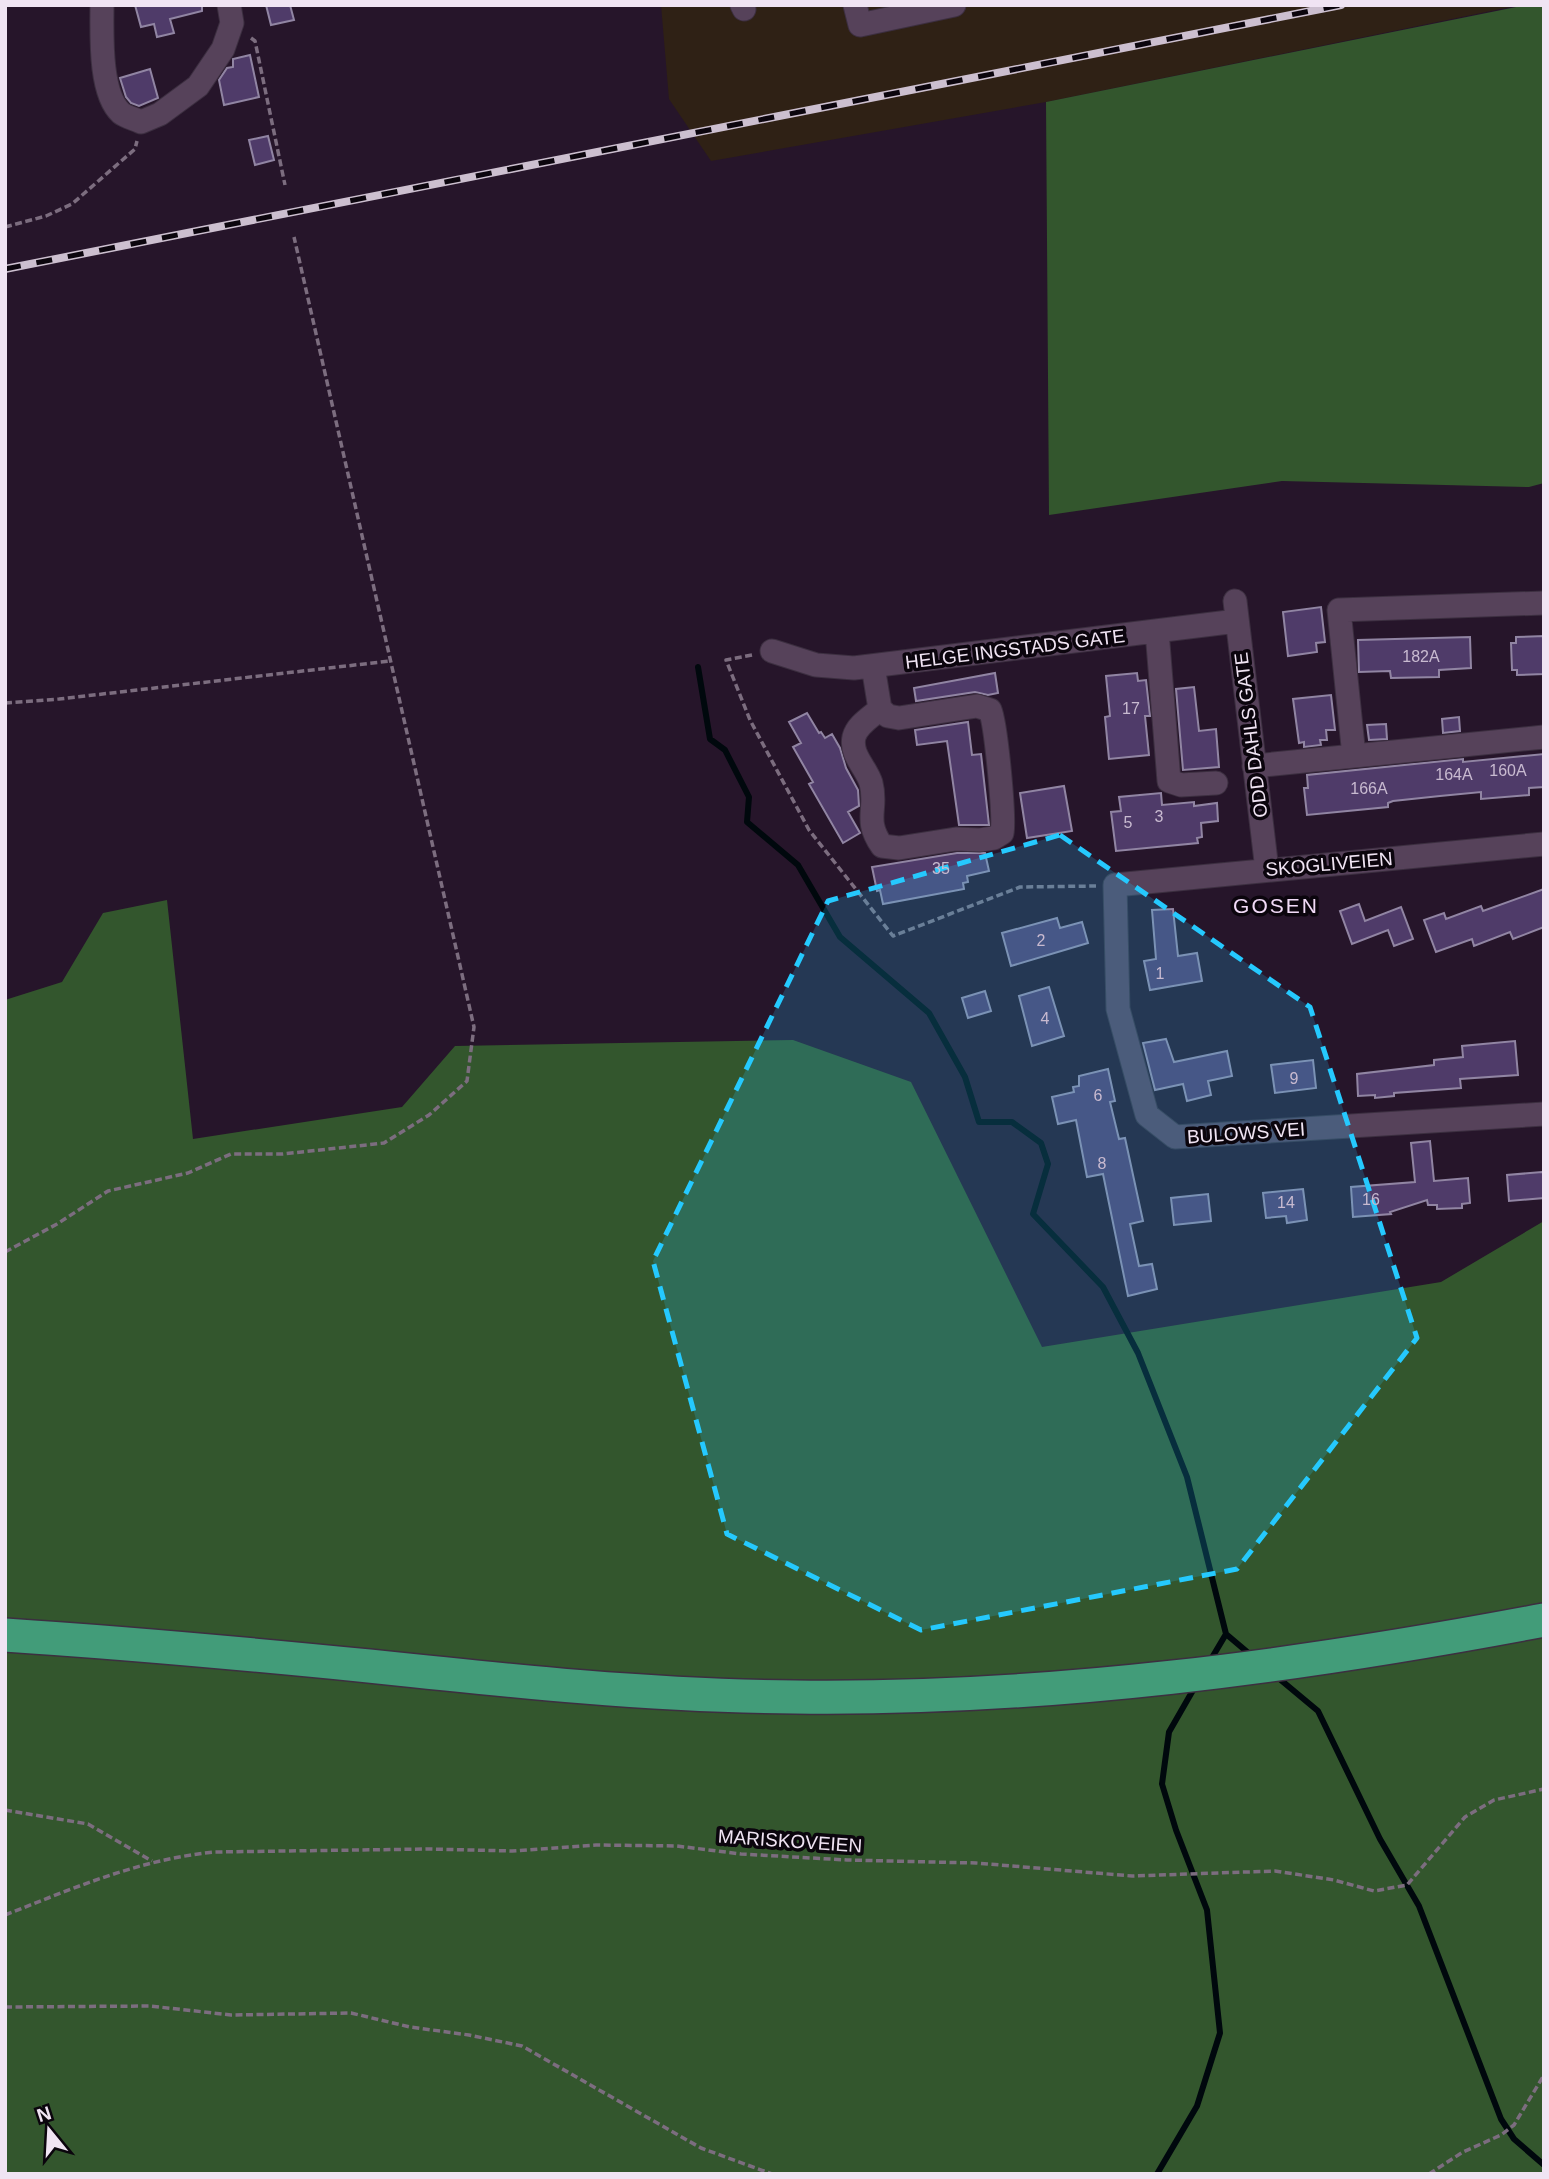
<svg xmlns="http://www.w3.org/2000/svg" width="1549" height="2179" font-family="Helvetica,sans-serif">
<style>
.industrial{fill:#2f2115}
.forest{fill:#33562d}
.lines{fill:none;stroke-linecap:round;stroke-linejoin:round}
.stream{stroke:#00080d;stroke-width:6}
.building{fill:#4f3b69;stroke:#9185a3;stroke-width:2}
.minor-casing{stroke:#3c2f40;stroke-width:25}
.highway-casing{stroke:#3c2f40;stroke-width:36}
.path{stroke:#7c6d7f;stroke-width:3.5;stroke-dasharray:7 3.5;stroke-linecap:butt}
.minor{stroke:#56425a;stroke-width:23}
.highway{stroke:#429c79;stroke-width:33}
.rail-casing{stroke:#ccbfcf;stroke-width:8}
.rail{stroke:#0b050d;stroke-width:5;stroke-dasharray:16;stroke-linecap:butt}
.marked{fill:#25c9fe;fill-opacity:0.2;stroke:#25c9fe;stroke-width:5;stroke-dasharray:14 9;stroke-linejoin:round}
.labels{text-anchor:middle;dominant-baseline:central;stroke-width:7;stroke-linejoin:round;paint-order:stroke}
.number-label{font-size:16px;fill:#c8bad0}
.street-label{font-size:19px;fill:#f0e4f3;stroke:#0b050d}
.neighbourhood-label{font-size:21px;letter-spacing:2px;fill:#f1daf7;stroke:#0b050d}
</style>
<rect width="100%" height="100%" fill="#26152a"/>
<!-- industrial -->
<path class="industrial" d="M661,5H1520L1046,102L711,161L669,99Z"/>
<!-- forest -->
<path class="forest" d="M1526,5H1544V483L1529,487L1282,481L1049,515L1046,102Z
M167,900L193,1139L402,1107L455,1046L793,1040L911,1082L1042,1347L1441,1282L1544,1221V2174H5V1000L62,982L103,913Z"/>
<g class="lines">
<!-- stream -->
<path class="stream" d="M698,667L710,739L725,750L749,797L747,822L798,865L840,937L929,1013L965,1077L979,1122H1012L1041,1143L1048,1164L1033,1214L1103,1287L1138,1353L1187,1477L1226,1634L1210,1661
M1226,1634L1252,1656
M1276,1676L1318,1711L1380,1839L1419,1906L1501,2119L1514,2139L1544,2165
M1157,2174L1197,2106L1220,2033L1207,1910L1176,1830L1162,1784L1169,1732L1196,1685"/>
</g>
<!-- building -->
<path class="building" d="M135,5H202V11L170,19L174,33L157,37L154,24L141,27Z
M266,5H290L294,20L271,25Z
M250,55L259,97L224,105L219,80L227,68L233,67V59Z
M150,69L158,98L139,106L131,103L126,97L120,78Z
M268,136L274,160L255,165L249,140Z
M1321,607L1325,642L1316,643L1317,652L1288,656L1283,612Z
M1544,636V674L1517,675V670H1512L1511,643H1516V637Z
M1470,637L1471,668L1439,670V677L1391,678L1390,671L1359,672L1358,640Z
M995,673L998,693L988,695L975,692L916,701L914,688Z
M1137,673L1138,681L1146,680L1150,716H1145L1149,755L1109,759L1105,717L1110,716L1106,676Z
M1194,687L1199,731L1216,729L1219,767L1183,770L1176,689Z
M1331,695L1335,730H1326L1327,740H1320L1321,745L1304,747V742L1299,743L1293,699Z
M807,713L819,733L821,732L825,738L832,734L840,748L846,768L858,790L859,806L848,812L860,833L843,843L809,784L813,782L793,747L801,743L789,722Z
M1459,717L1460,731L1443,733L1442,719Z
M968,722L972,755L981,754L989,825H959L947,741L917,745L915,730Z
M1386,724L1387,739L1369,740L1367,725Z
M1544,754V787L1529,788V795L1481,799V792L1440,796L1393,801L1388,803V807L1307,815L1304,788H1308L1307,775L1463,759V762Z
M1064,786L1072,831L1027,838L1020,793Z
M1161,793L1162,805L1194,802V806L1217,803L1218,821L1201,823L1202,837L1197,838L1198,843L1116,851L1111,812L1121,811L1119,797Z
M957,853H985L989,871L967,876L968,882L963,883L964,889L883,904L880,890L877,891L872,867Z
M1544,889V927L1513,939L1510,932L1474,946L1472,939L1436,952L1424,920L1444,913L1446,919L1481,906L1483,911Z
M1359,904L1365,921L1401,907L1413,939L1394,946L1388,930L1352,944L1340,911Z
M1173,909L1178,956L1197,953L1202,981L1150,990L1144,961L1156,959L1152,910Z
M1057,918L1060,928L1082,922L1088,943L1011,966L1002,933Z
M1049,987L1064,1036L1032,1046L1019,996Z
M985,991L991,1011L968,1018L962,998Z
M1166,1039L1174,1062L1227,1051L1232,1076L1208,1081L1211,1095L1187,1101L1183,1084L1155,1090L1143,1043Z
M1515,1041L1518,1075L1460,1079L1461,1088L1394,1093V1096L1375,1098V1095L1358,1096L1357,1074L1434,1065V1060L1463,1057L1462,1046Z
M1313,1060L1316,1088L1275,1093L1271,1065Z
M1108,1069L1115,1101L1110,1102L1119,1139L1125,1138L1143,1221L1130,1224L1139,1266L1152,1264L1157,1289L1128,1296L1103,1174L1087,1177L1076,1120L1058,1124L1052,1097L1074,1092L1073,1087L1079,1086V1076Z
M1430,1141L1434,1181L1468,1178L1470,1203L1462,1204V1208L1437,1209V1205H1428L1427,1200L1390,1212L1391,1214L1353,1217L1351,1187L1415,1182L1411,1143Z
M1542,1172L1544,1173V1198L1509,1201L1507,1175Z
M1303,1189L1307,1220L1287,1223L1286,1216L1266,1218L1263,1193Z
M1208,1194L1211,1221L1174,1225L1171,1198Z"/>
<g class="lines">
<defs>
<path id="minor" d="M102,5C102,33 99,93 121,113C126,117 135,119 141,122L160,114L198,86L223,49L232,23L229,5
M742,5L744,9
M855,5L860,25L954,5
M1235,601L1267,870
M1157,631L1169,781L1181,785L1216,783
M772,651L816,665L854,668L1237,621
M873,666L880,709L888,716L899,718L977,706L990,710C996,724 1005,818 1002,833L994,838L980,840L956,839L899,848L882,846C863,819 878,809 871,783C866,767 850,755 854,737C857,725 871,717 880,709
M1354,756L1339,610L1544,603
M1254,766L1544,737
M1544,844L1115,885L1118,1009L1147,1115L1175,1137L1544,1114"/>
<path id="highway" d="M5,1635C127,1643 248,1654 369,1666C511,1681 653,1696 795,1697C1048,1700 1296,1667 1544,1620"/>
</defs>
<!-- minor casing -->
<use href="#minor" class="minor-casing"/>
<!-- highway casing -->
<use href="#highway" class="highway-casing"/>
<!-- path -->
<path class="path" d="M251,38L255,41L285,185
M5,227L46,216L72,204L135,149L137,141
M752,655L726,660L750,720L809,830L893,936L1020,887L1096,886
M5,703L59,699L390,661
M5,1252L57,1224L108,1191L188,1173L231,1154H283L384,1143L429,1115L467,1081L474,1027L294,237
M5,1810L88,1824L152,1861
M5,1915C74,1888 140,1859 215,1852L429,1849L512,1851L596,1845L677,1846L741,1854L847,1860L976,1863L1132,1876L1275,1871L1334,1880L1374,1891L1407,1885L1465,1817L1494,1800L1544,1789
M5,2007L150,2006L231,2015L351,2013L410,2027L469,2035L522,2046L701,2148L772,2174
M1429,2174L1463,2152L1501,2135L1514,2125L1544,2075"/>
<!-- minor -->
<use href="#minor" class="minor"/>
<!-- highway -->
<use href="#highway" class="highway"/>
<defs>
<path id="rail" d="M5,269L1341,5"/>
</defs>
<!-- rail casing -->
<use href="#rail" class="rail-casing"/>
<!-- rail -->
<use href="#rail" class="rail"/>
</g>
<!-- marked area -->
<path class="marked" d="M1060,835L1310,1007L1417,1338L1237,1569L921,1630L727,1534L653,1261L828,901Z"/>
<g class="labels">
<!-- number labels -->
<g class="number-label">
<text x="1421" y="656">182A</text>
<text x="1131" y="708">17</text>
<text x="1508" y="770">160A</text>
<text x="1454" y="774">164A</text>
<text x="1369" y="788">166A</text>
<text x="1159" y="816">3</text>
<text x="1128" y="822">5</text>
<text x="941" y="868">35</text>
<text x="1041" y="940">2</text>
<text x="1160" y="973">1</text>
<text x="1045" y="1018">4</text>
<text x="1294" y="1078">9</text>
<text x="1098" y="1095">6</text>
<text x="1102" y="1163">8</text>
<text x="1371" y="1199">16</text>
<text x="1286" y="1202">14</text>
</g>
<!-- street labels -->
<g class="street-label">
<text transform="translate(1015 649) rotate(-7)">HELGE INGSTADS GATE</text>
<text transform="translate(1251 735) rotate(-97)">ODD DAHLS GATE</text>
<text transform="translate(1329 864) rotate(-5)">SKOGLIVEIEN</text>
<text transform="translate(1246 1133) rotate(-4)">BULOWS VEI</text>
<text transform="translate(790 1841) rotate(4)">MARISKOVEIEN</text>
</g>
<!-- neighbourhood labels -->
<g class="neighbourhood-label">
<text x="1276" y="905">GOSEN</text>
</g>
</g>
<!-- border -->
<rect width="1549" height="2179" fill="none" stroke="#f0e4f3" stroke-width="14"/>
<!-- north arrow -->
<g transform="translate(49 2130) rotate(342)" stroke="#0b050d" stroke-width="5" paint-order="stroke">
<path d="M0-5L12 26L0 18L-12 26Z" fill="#f0e4f3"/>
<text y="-10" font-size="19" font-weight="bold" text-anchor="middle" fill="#f0e4f3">N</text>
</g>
</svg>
